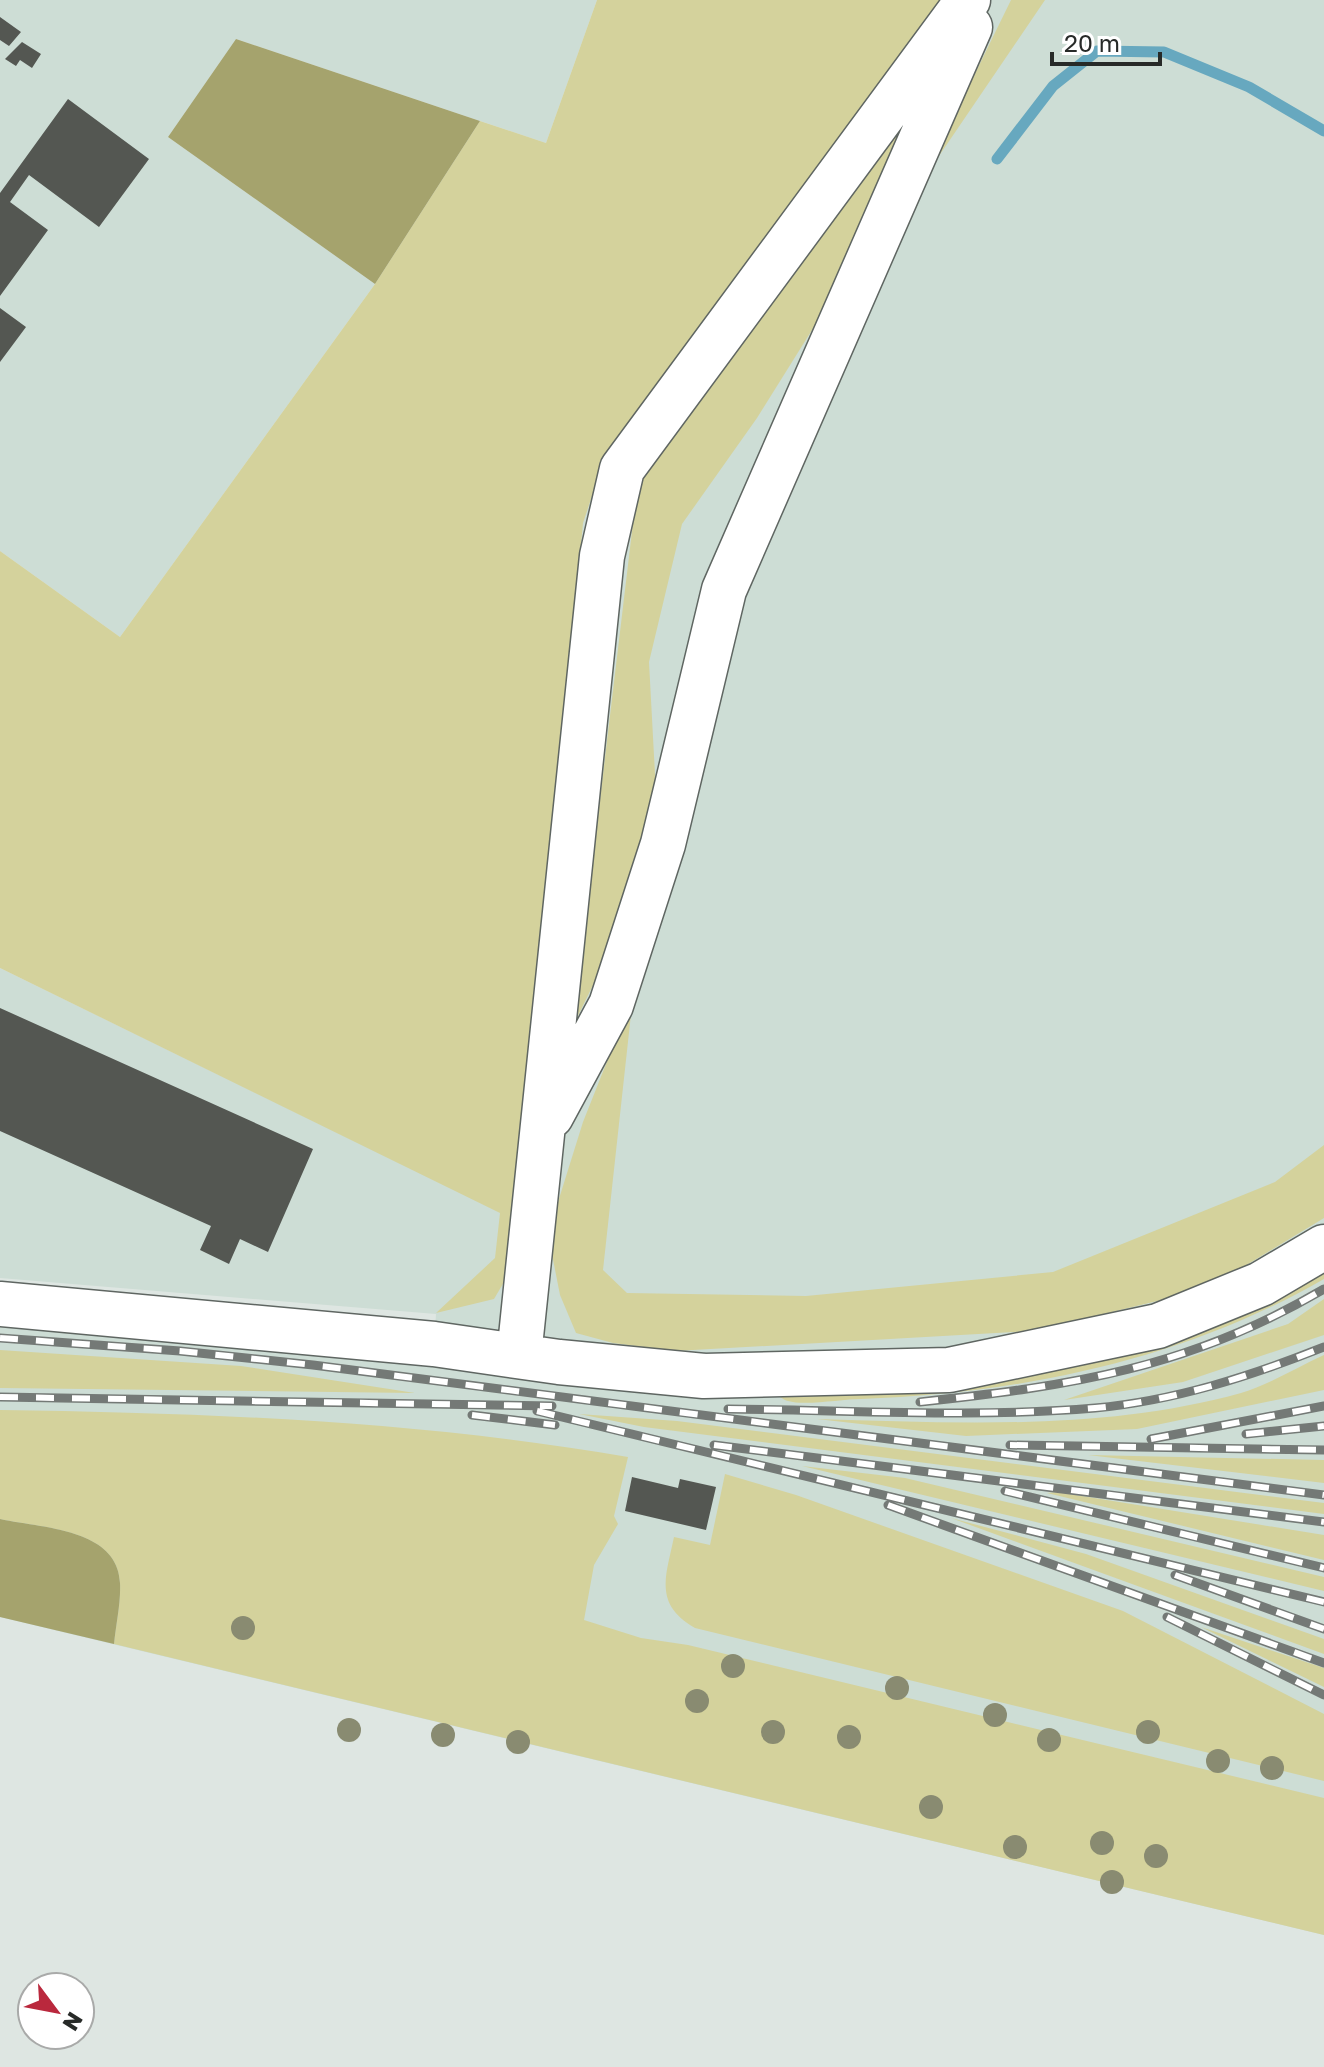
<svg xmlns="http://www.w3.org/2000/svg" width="1324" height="2067" font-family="'Golos Text',sans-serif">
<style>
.built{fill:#cdddd5}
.green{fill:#d4d29c}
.forest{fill:#a5a36d}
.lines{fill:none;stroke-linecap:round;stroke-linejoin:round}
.stream{stroke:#67a8bf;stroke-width:11}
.building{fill:#545752}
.minor-casing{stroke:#5f6662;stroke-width:47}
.minor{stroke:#fff;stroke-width:44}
.rail-casing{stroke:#747976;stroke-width:9}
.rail{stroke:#fff;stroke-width:6;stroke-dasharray:18;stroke-linecap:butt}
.tree{fill:#898b71}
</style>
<rect width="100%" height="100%" fill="#dee6e2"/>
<!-- built -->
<path class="built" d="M0,0H597L546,143L236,39L168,137L375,284L120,637L0,551Z
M921,0H1324V1935L0,1617V1319L433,1362L436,1314L0,1278V968L500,1212L572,489Z"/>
<!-- green -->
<path class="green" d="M597,0H944L602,466L583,523L513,1267L494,1299L436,1313L495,1258L500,1213L0,968V551L120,637L375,284L480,121L546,143Z
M1011,0H1045L924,178Z
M911,105L842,282L757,418L682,524L649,662L656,793L617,936L573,1026L638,481Z
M633,996L603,1270L627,1293L806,1296L1053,1272L1275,1182L1324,1145V1218L1207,1289L1033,1331L675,1351L613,1343L576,1333L560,1295L548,1234L583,1122Z
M1324,1264V1279C1183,1360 1023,1393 861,1399C843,1399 805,1406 788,1401C783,1400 777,1394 772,1392L869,1389Z
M1324,1299V1335L1183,1382L1064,1400L1288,1324Z
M0,1350L241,1366L415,1393L0,1388Z
M1324,1355V1390L1137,1429L966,1436L817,1419C958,1423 1104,1431 1241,1393C1269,1385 1297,1367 1324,1355Z
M0,1410C210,1413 420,1421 628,1457L614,1516L618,1524L594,1565L584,1620L641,1638L688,1645L1324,1798V1935L114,1644C116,1624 121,1602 120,1583C118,1528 40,1528 0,1519Z
M579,1414L677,1421L1324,1503V1514L644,1427Z
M1088,1455L1324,1460V1483Z
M802,1466L905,1478L1324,1577V1591Z
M725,1474L796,1495L1123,1611L1324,1714V1781L695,1628C653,1604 666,1576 674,1537L710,1545Z
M1057,1492L1324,1535V1560L1047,1493Z
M951,1518L1086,1554L1324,1639V1654Z
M1201,1627L1324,1668V1687Z"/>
<!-- forest -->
<path class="forest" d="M236,39L480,121L375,284L168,137Z
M0,1519C40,1528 118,1528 120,1583C121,1602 116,1624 114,1644L0,1617Z"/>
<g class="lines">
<!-- stream -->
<path class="stream" d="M997,159L1053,86L1097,51L1164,52L1249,87L1324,131"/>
</g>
<!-- building -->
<path class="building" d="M0,17L21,32L9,46L0,40Z
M22,42L41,54L32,68L20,60L16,66L5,59Z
M68,99L149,159L99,227L29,175L10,202L48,230L0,296V193Z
M0,308L26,327L0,362Z
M0,1008L313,1149L268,1252L240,1239L229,1264L200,1250L211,1226L0,1131Z
M632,1477L678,1488L680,1479L716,1487L706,1530L625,1511Z"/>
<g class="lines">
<defs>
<path id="minor" d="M551,1116L611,1005L663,844L724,590L970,27
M0,1304L434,1344L559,1362L704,1376L949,1370L1158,1326L1261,1284L1324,1247
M519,1356L602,556L622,469L968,0"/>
</defs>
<!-- minor casing -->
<use href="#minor" class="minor-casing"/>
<!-- minor -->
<use href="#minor" class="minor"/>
<defs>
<path id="rail" d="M0,1338L180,1351L313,1365L1324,1495
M0,1397L552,1406
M920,1402C1071,1386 1190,1368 1324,1289
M728,1409C850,1410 973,1418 1095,1408C1174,1401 1251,1376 1324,1347
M537,1411L1324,1602
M472,1415L555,1425
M1246,1434L1324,1426
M1151,1439L1324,1406
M714,1445L1324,1522
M1010,1445L1324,1450
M1005,1491L1324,1568
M888,1505L1324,1663
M1175,1575L1324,1629
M1167,1617L1324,1695"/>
</defs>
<!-- rail casing -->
<use href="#rail" class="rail-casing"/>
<!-- rail -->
<use href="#rail" class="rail"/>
</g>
<!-- trees -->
<g class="tree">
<circle cx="243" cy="1628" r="12"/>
<circle cx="733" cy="1666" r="12"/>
<circle cx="897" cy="1688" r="12"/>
<circle cx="697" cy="1701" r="12"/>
<circle cx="995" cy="1715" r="12"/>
<circle cx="349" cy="1730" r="12"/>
<circle cx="773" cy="1732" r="12"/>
<circle cx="1148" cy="1732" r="12"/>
<circle cx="443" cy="1735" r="12"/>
<circle cx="849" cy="1737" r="12"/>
<circle cx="1049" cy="1740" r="12"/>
<circle cx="518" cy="1742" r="12"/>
<circle cx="1218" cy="1761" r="12"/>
<circle cx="1272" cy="1768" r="12"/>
<circle cx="931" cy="1807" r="12"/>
<circle cx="1102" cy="1843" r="12"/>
<circle cx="1015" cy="1847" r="12"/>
<circle cx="1156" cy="1856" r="12"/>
<circle cx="1112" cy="1882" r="12"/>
</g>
<!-- north arrow -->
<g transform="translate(56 2011) rotate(122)"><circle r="38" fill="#ffffff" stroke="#a9aaa9" stroke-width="2"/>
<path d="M0-6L14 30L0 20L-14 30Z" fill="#ba283d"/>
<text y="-12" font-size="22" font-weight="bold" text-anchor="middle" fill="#272a28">N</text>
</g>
<!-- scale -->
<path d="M1052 52v12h108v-12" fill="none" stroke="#272a28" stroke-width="4"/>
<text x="1064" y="52" font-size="24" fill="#272a28" stroke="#ffffff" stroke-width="6" paint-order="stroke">20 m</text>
</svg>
